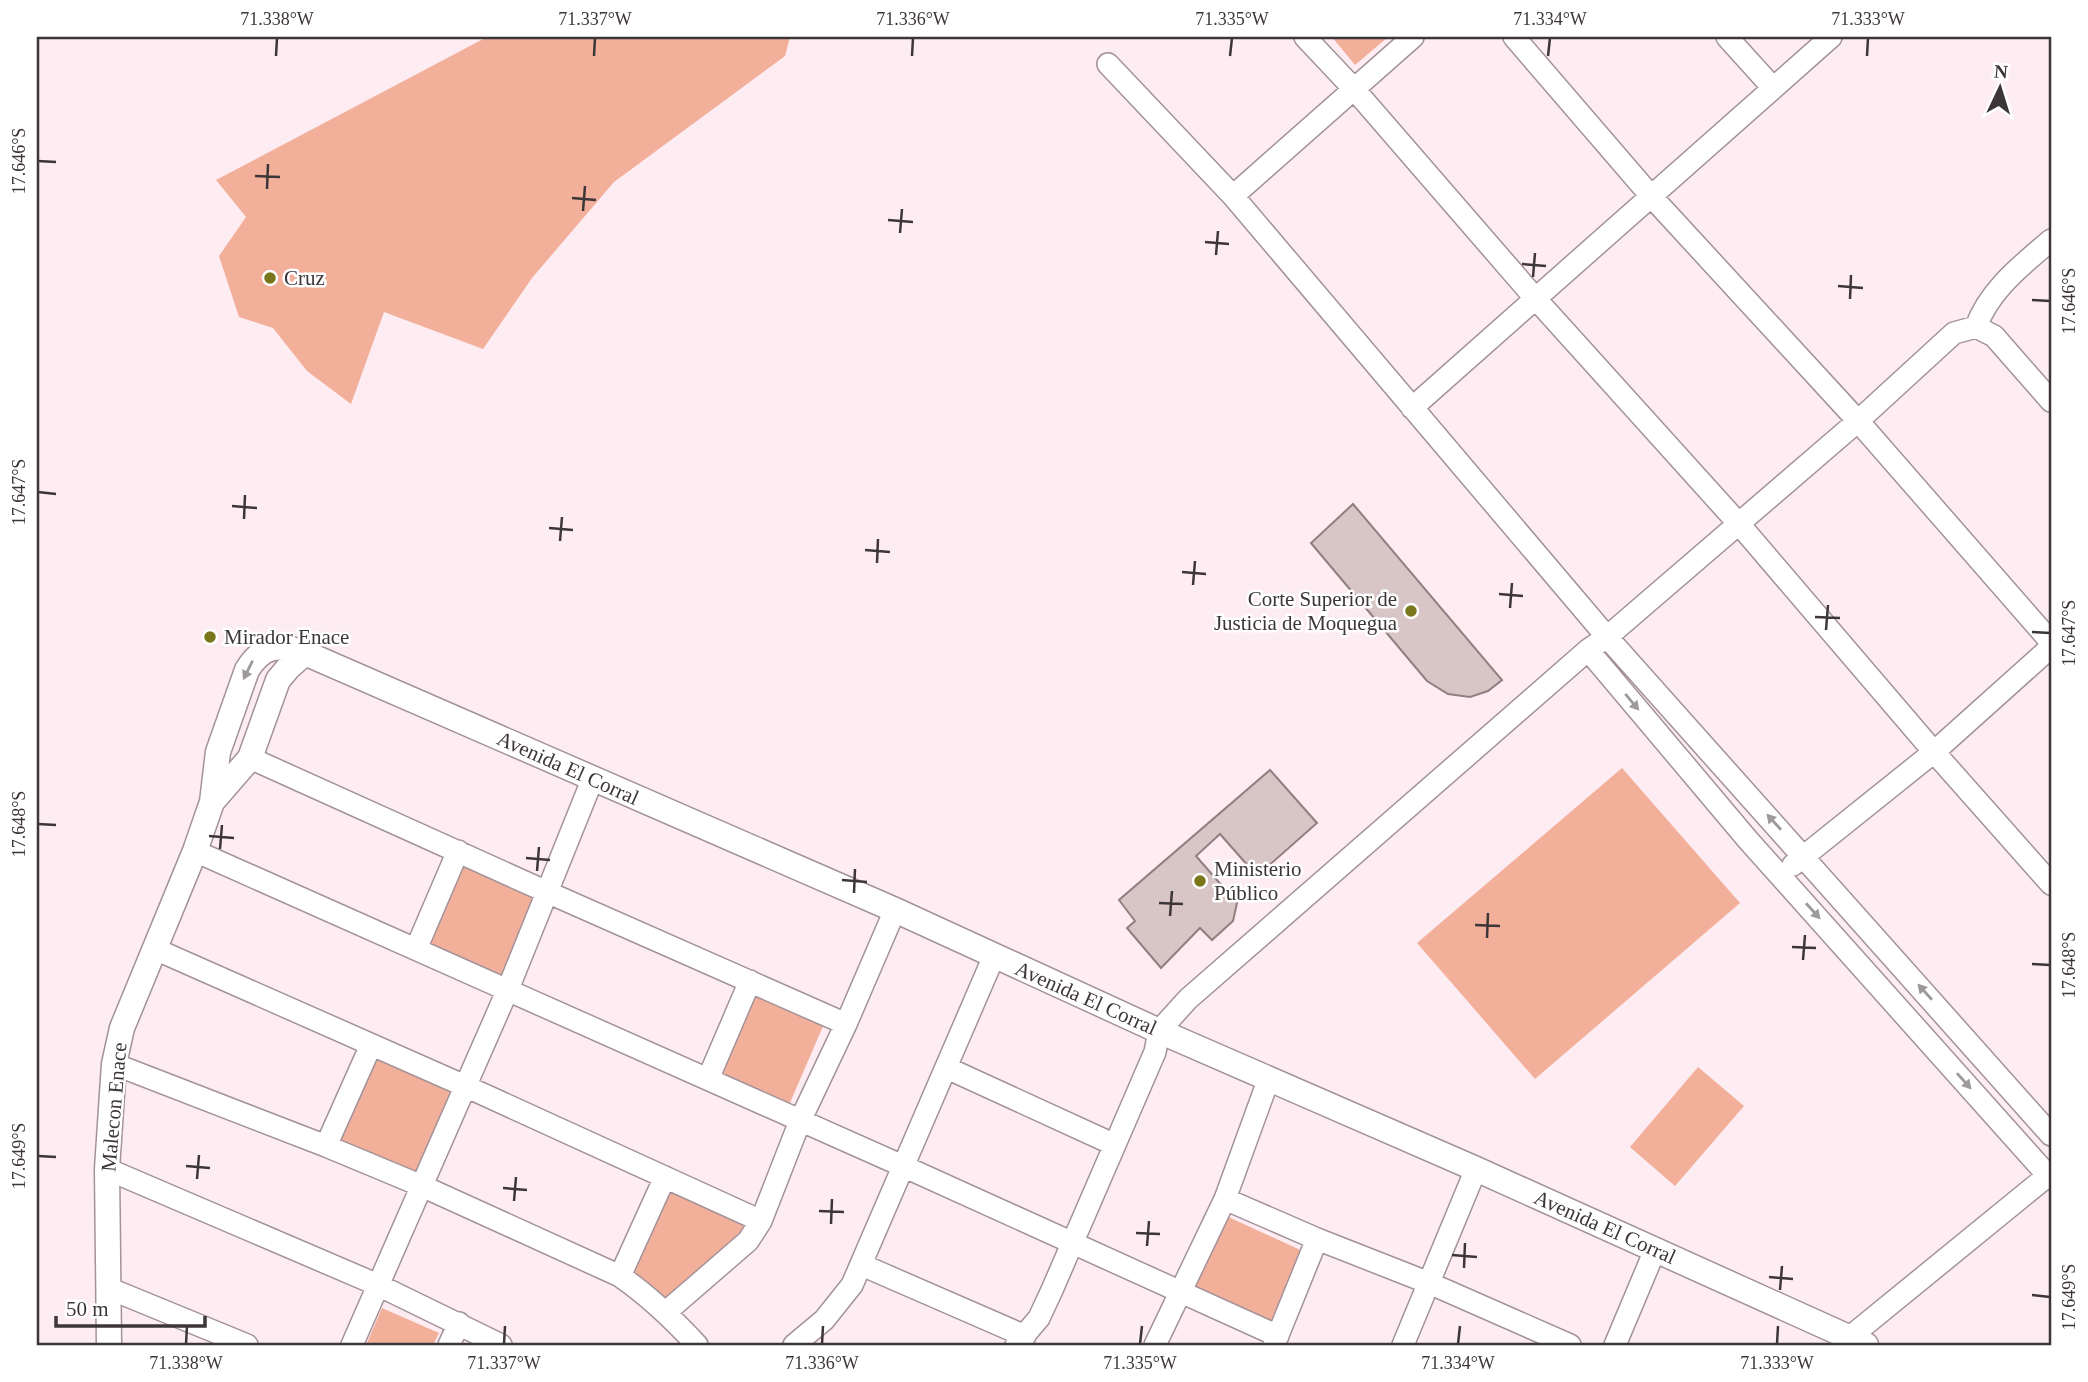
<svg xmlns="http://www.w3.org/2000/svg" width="2088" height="1382" font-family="Georgia,serif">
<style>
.green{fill:#f2af9a}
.building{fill:#d8c5c5;stroke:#907f80;stroke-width:2}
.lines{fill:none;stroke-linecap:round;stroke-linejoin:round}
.minor-casing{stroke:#a39299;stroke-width:24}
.tertiary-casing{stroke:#a39299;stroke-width:27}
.minor{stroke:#fff;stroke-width:21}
.tertiary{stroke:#fff;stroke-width:24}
.oneway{fill:#9e9a9c}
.ticks{fill:none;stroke:#3d3639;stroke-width:2.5}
.poi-dot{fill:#79761b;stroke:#fff;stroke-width:2.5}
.labels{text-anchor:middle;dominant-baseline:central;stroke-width:5;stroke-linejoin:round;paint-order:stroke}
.poi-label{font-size:21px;fill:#3d3639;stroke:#fff;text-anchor:start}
.street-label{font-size:21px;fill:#3d3639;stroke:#fff}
.neatline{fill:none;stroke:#3d3639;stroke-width:2.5}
.ticks-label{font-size:18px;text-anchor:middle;fill:#3d3639}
</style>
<rect width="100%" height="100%" fill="#feecf3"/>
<!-- green -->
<path class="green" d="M487,37H790L785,56L614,182L532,278L483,349L384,312L351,404L307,371L273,328L239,317L219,256L246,217L216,180Z
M1332,37H1388L1355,65Z
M1622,768L1740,903L1535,1079L1417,943Z
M462,859L541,895L505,982L422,948Z
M755,994L824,1024L789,1105L720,1077Z
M375,1054L456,1089L419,1180L335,1144Z
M1698,1067L1744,1106L1675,1186L1630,1147Z
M670,1185L753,1222L746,1233L668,1301L630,1273Z
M1224,1215L1307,1253L1278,1325L1191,1287Z
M382,1308L439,1333L433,1345H366Z"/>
<!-- building -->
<path class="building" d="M1353,504L1502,680L1488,691L1470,697L1448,694L1427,681L1311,543Z
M1270,770L1317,823L1257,876L1220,834L1196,856L1237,903L1233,921L1212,940L1200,928L1161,968L1127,928L1135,921L1119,900Z"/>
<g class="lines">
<defs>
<path id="minor" d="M1305,37L1354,89L1535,298L1739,524L1934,752L2051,884
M1514,37L1650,195L1858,421L2051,642
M1727,37L1773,88
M1108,64L1233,196L1607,637L2051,1135
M1233,196L1413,37
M1976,327C1989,290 2022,265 2051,240
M1412,408L1831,37
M1588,650L1748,840L2051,1179
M250,758L547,892L846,1024
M195,851L905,1167L1278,1336
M1793,865L1934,752L2051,647
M155,949L465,1086L761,1221
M416,949L458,851
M114,1064L326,1146L422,1186L620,1276C649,1296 673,1319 697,1345
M947,1068L1115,1145
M708,1079L750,981
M326,1146L371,1045
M107,1169L378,1285L501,1345
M1225,1199L1317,1239L1429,1283L1570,1345
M862,1265L1025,1336
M620,1276L665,1177
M108,1288L247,1345
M666,1312L748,1241L761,1221L800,1121L846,1024L895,910
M352,1345L508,989L593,778
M449,1345L459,1323
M794,1345L824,1320L852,1285L994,956
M1016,1345L1039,1318L1052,1290L1155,1052L1159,1031L1188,999L1588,650L1607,637L1858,421L1954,333L1976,327L1994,336L2051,401
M1155,1345L1225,1199L1269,1078
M1274,1345L1317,1239
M1403,1345L1476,1169
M1615,1345L1655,1250
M1846,1345L1850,1337L2051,1173"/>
<path id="tertiary" d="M212,802L250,758L278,680L288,668L305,653
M109,1345L107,1169L114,1064L122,1028L195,851L212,802L218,752L247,670C263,644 279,644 305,653L895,910L1159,1031L1476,1169L1866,1345"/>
</defs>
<!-- minor casing -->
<use href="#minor" class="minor-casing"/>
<!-- tertiary casing -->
<use href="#tertiary" class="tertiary-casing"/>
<!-- minor -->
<use href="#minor" class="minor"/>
<!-- tertiary -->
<use href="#tertiary" class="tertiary"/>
</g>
<!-- one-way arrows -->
<defs><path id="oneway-solid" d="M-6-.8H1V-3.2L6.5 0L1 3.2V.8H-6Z" transform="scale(1.75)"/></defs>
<g class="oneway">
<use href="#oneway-solid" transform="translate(248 670) rotate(116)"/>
<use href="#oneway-solid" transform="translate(1632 702) rotate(50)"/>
<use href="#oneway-solid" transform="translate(1774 822) rotate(-132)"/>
<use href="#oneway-solid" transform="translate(1813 911) rotate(48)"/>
<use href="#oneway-solid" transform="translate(1925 992) rotate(-132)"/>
<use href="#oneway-solid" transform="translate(1964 1081) rotate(48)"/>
</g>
<!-- ticks -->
<path class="ticks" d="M276,56L277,38M594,56L595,38M912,56L913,38M1230,56L1232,38M1548,56L1550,38M1867,56L1868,38M38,161L56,162M255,176L280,177M267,189L268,164M572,198L596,200M583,211L585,186M888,220L913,222M900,233L902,209M1205,242L1229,244M1216,255L1218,231M1522,264L1546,266M1533,277L1535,253M1838,286L1863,288M1850,299L1851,275M2032,300L2050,301M38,492L56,494M232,506L257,508M244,519L245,495M549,528L573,530M560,541L562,517M865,550L890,552M877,563L878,539M1182,572L1206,574M1193,585L1195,561M1499,594L1523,596M1510,608L1512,583M1815,617L1840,618M1826,630L1828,605M2032,632L2050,633M38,824L56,825M209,836L234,838M220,849L222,825M526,858L550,860M537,871L539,847M842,880L867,882M854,893L855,869M1159,903L1183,904M1170,916L1172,891M1475,925L1500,926M1487,938L1488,913M1792,947L1816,948M1803,960L1805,935M2032,964L2050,965M38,1156L56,1157M186,1166L210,1168M197,1179L199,1155M503,1188L527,1190M514,1201L516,1177M819,1211L844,1212M831,1224L832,1199M1136,1233L1160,1234M1147,1246L1149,1221M1452,1255L1477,1257M1464,1268L1465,1243M1769,1277L1793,1279M1780,1290L1782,1266M2032,1295L2050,1297M186,1344L187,1326M504,1344L505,1326M822,1344L823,1326M1140,1344L1142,1326M1458,1344L1460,1326M1777,1344L1778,1326"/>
<!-- markers -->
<g class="poi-dot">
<circle cx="270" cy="278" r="7"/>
<circle cx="1411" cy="611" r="7"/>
<circle cx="210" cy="637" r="7"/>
<circle cx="1200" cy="881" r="7"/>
</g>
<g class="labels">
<!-- poi labels -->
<g class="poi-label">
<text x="284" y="278">Cruz</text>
<text x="1397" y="599" text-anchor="end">Corte Superior de<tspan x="1397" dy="24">Justicia de Moquegua</tspan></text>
<text x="224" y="637">Mirador Enace</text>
<text x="1214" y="869">Ministerio<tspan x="1214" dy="24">Público</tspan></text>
</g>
<!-- street labels -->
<g class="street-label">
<text transform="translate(568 768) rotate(24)">Avenida El Corral</text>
<text transform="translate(1086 998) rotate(24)">Avenida El Corral</text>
<text transform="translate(114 1107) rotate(-85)">Malecon Enace</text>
<text transform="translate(1605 1227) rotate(24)">Avenida El Corral</text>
</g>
</g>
<!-- border -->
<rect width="2088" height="1382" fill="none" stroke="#ffffff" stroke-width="77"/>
<!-- north arrow -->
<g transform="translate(2000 88) rotate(4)" stroke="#ffffff" stroke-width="5" paint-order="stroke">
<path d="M0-5L12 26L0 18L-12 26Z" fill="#3d3639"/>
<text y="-10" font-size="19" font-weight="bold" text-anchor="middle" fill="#3d3639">N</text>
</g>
<!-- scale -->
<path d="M56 1316v10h149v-10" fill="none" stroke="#3d3639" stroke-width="3.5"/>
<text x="66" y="1316" font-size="21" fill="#3d3639" stroke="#ffffff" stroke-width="5" paint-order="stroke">50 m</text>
<rect x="38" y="38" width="2012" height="1306" class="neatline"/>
<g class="ticks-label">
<text x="277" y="25">71.338°W</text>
<text x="595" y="25">71.337°W</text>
<text x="913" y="25">71.336°W</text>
<text x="1232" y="25">71.335°W</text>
<text x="1550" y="25">71.334°W</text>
<text x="1868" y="25">71.333°W</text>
<text transform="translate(19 161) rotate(-90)" y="6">17.646°S</text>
<text transform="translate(2069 301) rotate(-90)" y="6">17.646°S</text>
<text transform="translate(19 492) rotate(-90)" y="6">17.647°S</text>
<text transform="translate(2069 633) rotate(-90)" y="6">17.647°S</text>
<text transform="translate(19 824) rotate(-90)" y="6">17.648°S</text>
<text transform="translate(2069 965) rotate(-90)" y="6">17.648°S</text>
<text transform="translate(19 1156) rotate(-90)" y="6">17.649°S</text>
<text transform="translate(2069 1297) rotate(-90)" y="6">17.649°S</text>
<text x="186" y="1369">71.338°W</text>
<text x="504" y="1369">71.337°W</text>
<text x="822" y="1369">71.336°W</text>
<text x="1140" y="1369">71.335°W</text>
<text x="1458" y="1369">71.334°W</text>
<text x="1777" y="1369">71.333°W</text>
</g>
</svg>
